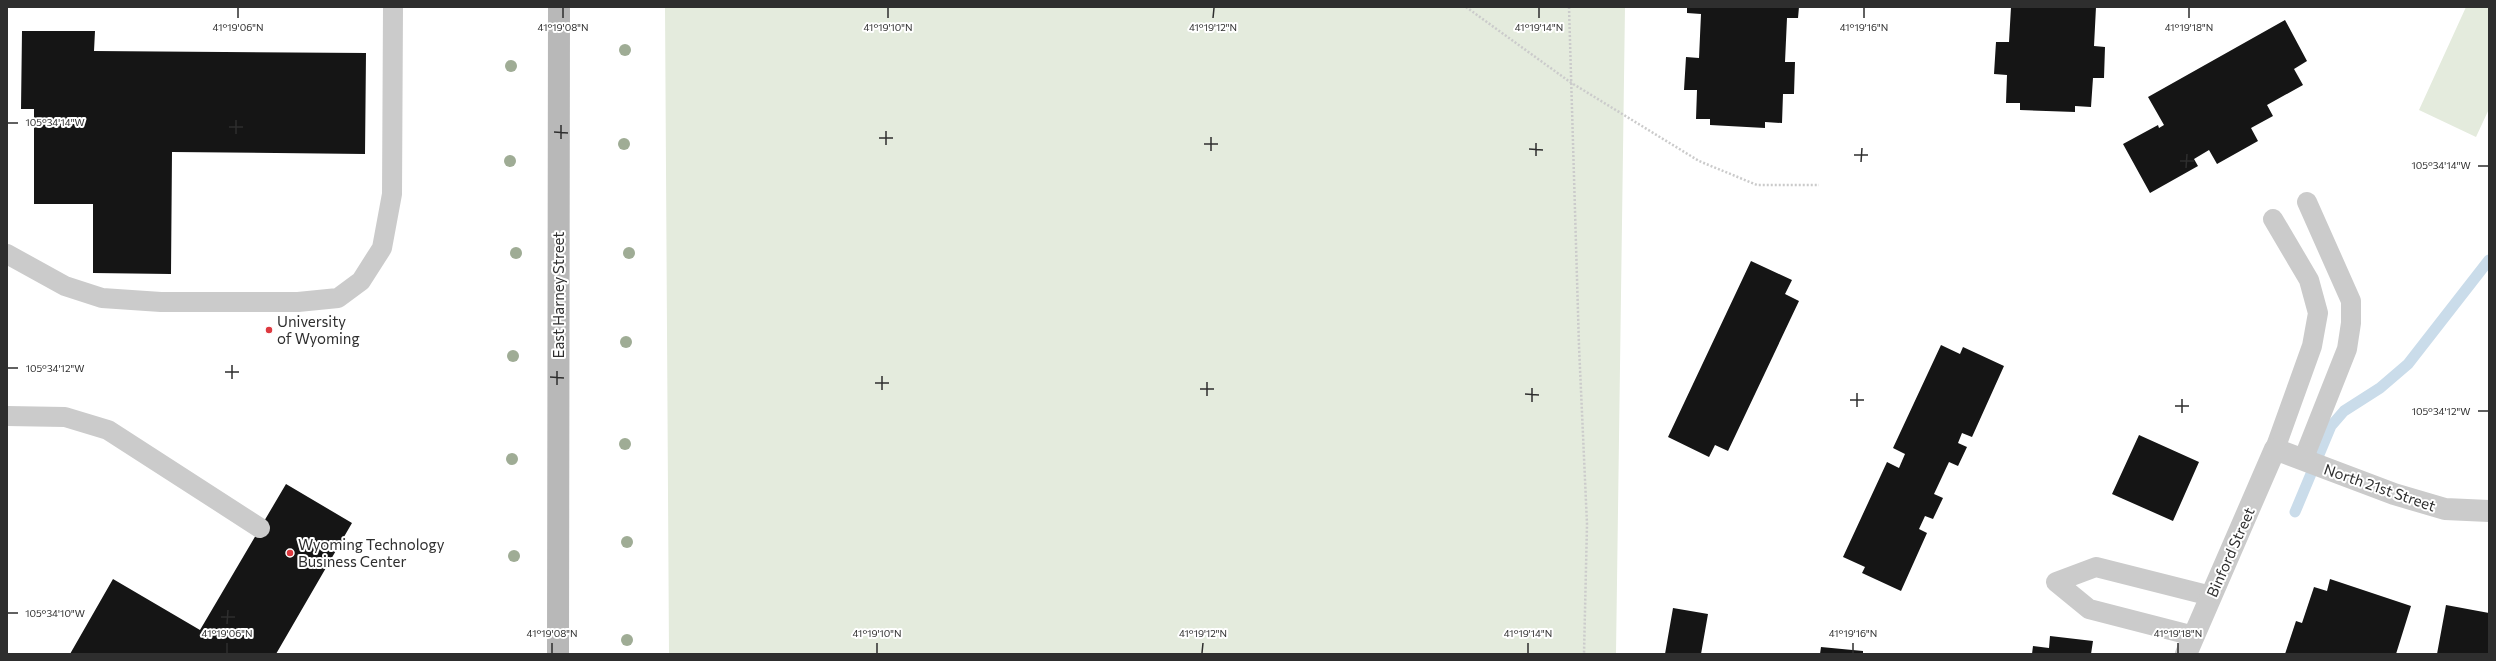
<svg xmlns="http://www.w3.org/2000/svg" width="2496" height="661" font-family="Commissioner,sans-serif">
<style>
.green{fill:#e4ebdd}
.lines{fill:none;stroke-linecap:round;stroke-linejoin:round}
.stream{stroke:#cadcea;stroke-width:11}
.building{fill:#151515}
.path{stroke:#cbcbcb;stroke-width:2.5;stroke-dasharray:2 2;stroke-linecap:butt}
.lane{stroke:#cbcbcb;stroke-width:20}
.street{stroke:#cbcbcb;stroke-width:22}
.secondary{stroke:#b8b8b8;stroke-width:22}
.tree{fill:#9fac95}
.ticks{fill:none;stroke:#2e2e2e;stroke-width:1.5}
.poi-dot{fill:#dd393f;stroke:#fff;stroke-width:1.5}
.labels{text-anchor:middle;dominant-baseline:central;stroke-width:4;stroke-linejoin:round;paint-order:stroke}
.street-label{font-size:15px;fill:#2e2e2e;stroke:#fff}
.poi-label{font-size:15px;fill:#2e2e2e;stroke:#fff;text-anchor:start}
.ticks-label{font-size:10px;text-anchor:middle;fill:#2e2e2e;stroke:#fff;stroke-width:4;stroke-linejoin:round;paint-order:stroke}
</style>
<rect width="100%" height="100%" fill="#fff"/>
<!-- green -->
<path class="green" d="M665,7H1625L1616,654H669Z
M2466,7H2489V109L2476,137L2419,110Z"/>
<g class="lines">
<!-- stream -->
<path class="stream" d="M2295,512L2331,426L2344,411L2380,388L2408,364L2489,260"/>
</g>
<!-- building -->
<path class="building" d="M1687,7H1799L1798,18H1787L1785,62H1795L1794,94H1783L1782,123L1765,122V128L1710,125V119H1696L1697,90H1684L1686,57L1699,58L1701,14L1687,13Z
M2011,7H2096L2094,46L2105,47L2104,78H2093L2091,107L2075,106V112L2020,110V103H2006L2007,75L1994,74L1996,42H2009Z
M2285,20L2307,61L2294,69L2303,85L2267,105L2273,116L2251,128L2258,141L2217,164L2209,150L2194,159L2198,166L2150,193L2123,144L2158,125L2159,128L2164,125L2148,97Z
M22,31H95L94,51L366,53L365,154L172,152L171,274L93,273V204H34V109H21Z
M1751,261L1792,280L1785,294L1799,301L1728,451L1715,445L1709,457L1668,437Z
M1941,345L1960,354L1963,347L2004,366L1972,437L1962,433L1958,443L1967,447L1958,466L1949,462L1934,494L1943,498L1933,519L1925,516L1919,529L1927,533L1901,591L1862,573L1865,567L1843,557L1887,462L1899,468L1905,454L1893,448Z
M2139,435L2199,462L2173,521L2112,494Z
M286,484L352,523L276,654H70L113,579L200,630Z
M2330,579L2411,606L2396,654H2285L2296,621L2302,623L2314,587L2327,591Z
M2446,605L2489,613V654H2437Z
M1673,608L1708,614L1701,654H1665Z
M2050,636L2093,641L2091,654H2032L2033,646L2049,648Z
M1821,647L1863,651V654H1820Z"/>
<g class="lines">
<!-- path -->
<path class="path" d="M1466,7L1570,82L1699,161L1757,185H1819
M1569,7L1579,346L1587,524L1584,654"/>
<!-- lane -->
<path class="lane" d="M2273,219L2309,280L2318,313L2312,346L2275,449
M7,254L65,286L102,298L161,302H298L338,298L361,281L382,248L392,194L393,7
M7,416L65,417L108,430L260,528
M2303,460L2347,349L2351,323V301L2307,202
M2194,636L2089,609L2056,582L2096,567L2211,596"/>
<!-- street -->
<path class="street" d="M2186,654L2275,449L2394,494L2445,509L2489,511"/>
<!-- secondary -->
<path class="secondary" d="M558,654L559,7"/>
</g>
<!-- trees -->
<g class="tree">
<circle cx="625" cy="50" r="6"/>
<circle cx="511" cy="66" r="6"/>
<circle cx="624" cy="144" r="6"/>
<circle cx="510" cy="161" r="6"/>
<circle cx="516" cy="253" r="6"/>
<circle cx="629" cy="253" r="6"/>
<circle cx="626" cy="342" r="6"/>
<circle cx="513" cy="356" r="6"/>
<circle cx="625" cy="444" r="6"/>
<circle cx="512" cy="459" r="6"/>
<circle cx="627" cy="542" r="6"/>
<circle cx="514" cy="556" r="6"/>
<circle cx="627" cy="640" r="6"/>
</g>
<!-- ticks -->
<path class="ticks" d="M238,18V8M563,18V8M888,18V8M1213,18L1214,8M1539,18V8M1864,18V8M2189,18V8M8,123H18M229,127H243M554,132L568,133M236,134V120M879,138H893M561,139V125M1204,144H1218M886,145V131M1529,149L1543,150M1211,151V137M1854,155H1868M1536,156V143M2180,161H2194M1861,162L1862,148M2478,166H2488M2186,168L2187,154M8,368H18M225,372H239M550,377L564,378M232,379V365M875,383H889M557,385V371M1200,389H1214M882,390V376M1525,394L1539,395M1207,396V382M1850,400H1864M1532,402V388M2175,406H2189M1857,407V393M2478,411H2488M2182,413V399M8,613H18M221,617H235M227,624L228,610M227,653V643M552,653V643M877,653V643M1202,653L1203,643M1528,653V643M1853,653V643M2178,653V643"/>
<!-- markers -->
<g class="poi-dot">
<circle cx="269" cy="330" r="4"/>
<circle cx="290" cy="553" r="4"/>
</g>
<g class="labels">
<!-- street labels -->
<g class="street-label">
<text transform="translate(558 295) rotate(-90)">East Harney Street</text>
<text transform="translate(2380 487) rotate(19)">North 21st Street</text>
<text transform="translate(2230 552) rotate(-66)">Binford Street</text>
</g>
<!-- poi labels -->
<g class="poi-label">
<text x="277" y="321">University<tspan x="277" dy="17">of Wyoming</tspan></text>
<text x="298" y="544">Wyoming Technology<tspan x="298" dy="17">Business Center</tspan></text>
</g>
</g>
<g class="ticks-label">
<text x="238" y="31">41°19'06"N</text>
<text x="563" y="31">41°19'08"N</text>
<text x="888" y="31">41°19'10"N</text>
<text x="1213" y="31">41°19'12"N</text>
<text x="1539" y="31">41°19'14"N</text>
<text x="1864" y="31">41°19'16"N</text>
<text x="2189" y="31">41°19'18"N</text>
<text x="55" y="126">105°34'14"W</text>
<text x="2441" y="169">105°34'14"W</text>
<text x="55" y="372">105°34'12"W</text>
<text x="2441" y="415">105°34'12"W</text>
<text x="55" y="617">105°34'10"W</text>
<text x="227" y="637">41°19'06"N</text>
<text x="552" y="637">41°19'08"N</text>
<text x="877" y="637">41°19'10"N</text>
<text x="1203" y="637">41°19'12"N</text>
<text x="1528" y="637">41°19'14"N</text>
<text x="1853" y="637">41°19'16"N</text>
<text x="2178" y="637">41°19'18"N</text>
</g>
<!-- border -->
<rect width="2496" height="661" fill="none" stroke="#2e2e2e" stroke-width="16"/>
</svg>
